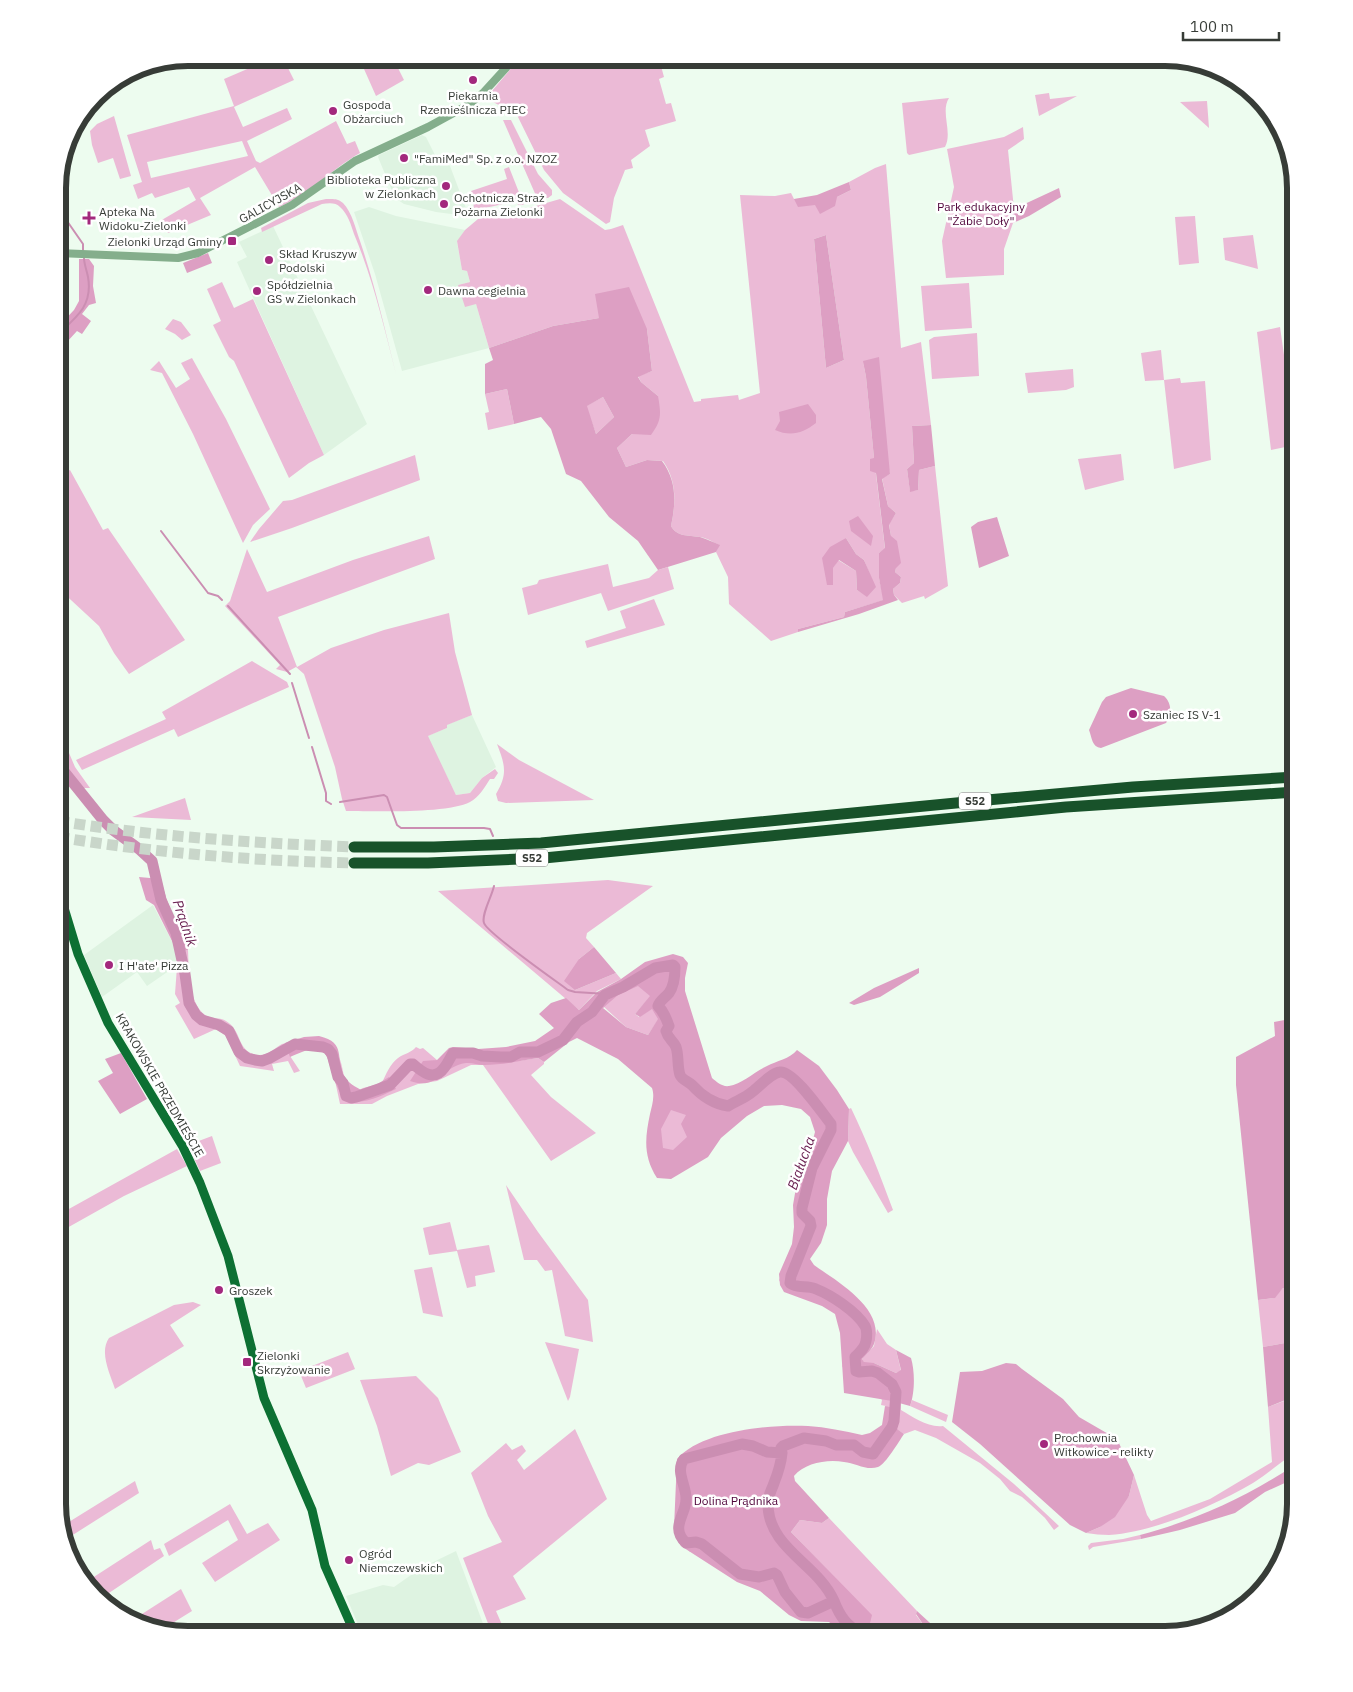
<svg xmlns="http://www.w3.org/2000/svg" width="1353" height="1692" font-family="'IBM Plex Sans',sans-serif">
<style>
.built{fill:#def3e1}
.green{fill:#ebbad6;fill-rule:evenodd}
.forest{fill:#dd9fc3;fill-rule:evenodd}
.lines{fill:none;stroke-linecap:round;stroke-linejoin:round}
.stream{stroke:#cb8eb2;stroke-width:2}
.river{stroke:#cb8eb2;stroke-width:11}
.highway-tunnel{stroke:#c9d6ca;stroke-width:11;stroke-dasharray:11 5.5;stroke-linecap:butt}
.minor{stroke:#84ae8c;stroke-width:8}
.major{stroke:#0d7033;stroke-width:9}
.highway{stroke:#18522a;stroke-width:11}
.poi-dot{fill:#a3287d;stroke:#fff;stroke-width:2}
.labels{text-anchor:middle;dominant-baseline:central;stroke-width:5;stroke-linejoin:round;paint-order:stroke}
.shield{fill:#fff;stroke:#737673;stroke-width:1}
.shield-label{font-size:11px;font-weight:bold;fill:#373c37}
.poi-label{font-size:12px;fill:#373c37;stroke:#fff;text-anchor:start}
.street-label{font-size:12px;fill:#373c37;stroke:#fff}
.park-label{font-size:12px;fill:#50053b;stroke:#fff}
.water-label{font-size:14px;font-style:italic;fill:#6b2353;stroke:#fff}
.rim{fill:none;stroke:#373c37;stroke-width:6}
</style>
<rect width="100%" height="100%" fill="#edfcef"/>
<!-- built -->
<path class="built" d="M422,135L426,137L435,155L450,166L467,211L465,215H459L436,212L404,204L395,198L378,157L379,155Z
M369,207L396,216L465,230L457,242L462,270L467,271L470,282L458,285L476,304L489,348L402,371L375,274L354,212Z
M273,226L367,424L324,455L237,262L247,257L239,242Z
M472,715L496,767L482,778L470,793L456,795L427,736L447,728L446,725Z
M153,905L178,953L176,966L147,986L137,972L102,997L84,955Z
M456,1551L485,1629L475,1634H362L346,1596L383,1585L394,1587L421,1568Z"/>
<!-- green -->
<path class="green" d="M273,58H283L294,80L234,107L243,127L287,108L292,119L247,141L256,161L260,163L336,121L347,144L355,141L360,153C332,169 309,194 279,207L255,167L200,198L211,215L168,233L160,221L196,200L189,187L155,198L152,193L138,199L133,185L142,182L127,135L234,106L224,79ZM242,141L248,156L151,178L147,162Z
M366,58H393L404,80L376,96L360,60Z
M520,58H639L656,67L661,66L664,77L659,79L666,104L671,103L676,121L645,130L650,146L631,160L633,168L625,170L614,198L610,222L606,224L563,193L544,170L517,115L486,98Z
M1049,93L1050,99L1077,96L1039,116L1035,95Z
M949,98C940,112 953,132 945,147L909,155L907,153L902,103Z
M1207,101L1209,128L1180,102Z
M114,116L131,176L120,179L113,158L98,163L92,145L90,131L97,124Z
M503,120H511L538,174L552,190V195L548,198H537Z
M1023,127L1024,139L1008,150L1014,209L1013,223L1004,249V275L946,278L942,241L954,187L947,149L1004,137Z
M886,164L901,348L921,342L931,425L912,426L914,463L907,469L910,491L918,490L919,470L935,466L948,586L925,599L924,596L902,603L894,595L893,589L900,583L901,577L895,572L896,568L889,524L896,513L888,506L882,478L890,474L863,361L866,377L874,458L885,549L879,553V578L884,600L845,612L844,617L798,629V632L771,641L729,604L728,577L716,552L719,545C713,542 707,538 700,537C688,535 677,537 671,526C676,503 677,481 663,461L647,460L626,467L617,448L632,434L658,396L641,382L638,376L652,371L647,329L599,318L553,326L489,348L476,304L465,307L458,285L470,282L467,271L462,270L457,241L465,230L478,219L529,208L560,199L605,230L611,229L623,225L694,402L701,401V399L738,395L739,400L760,393L740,195L775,196L791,193L794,199L837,197L851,190L849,182L875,168ZM826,235L844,360L826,368L814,239ZM846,538L856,554L864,560L875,587L867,596L857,590L856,571L838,560L833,568Z
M509,167L520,195L524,194L526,201L523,205H518L517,201L485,208L486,212L478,213L474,208L471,191L507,179L504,169Z
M326,199C332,199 338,198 343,203C352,212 356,230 360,241C375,285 385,330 396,374C384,327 373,279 354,234C351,225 348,214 340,207C336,202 328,203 322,204L262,232L261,228L308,203Z
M1195,216L1199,263L1179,265L1175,217Z
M1253,235L1258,269L1225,260L1223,238Z
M222,282L234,308L253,299L324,455L309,463L289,478L234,361L229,357L213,325L221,321L207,289Z
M969,283L972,328L925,331L921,286Z
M173,319L181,322L191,335L182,340L175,334L165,329Z
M1280,327L1295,432V445L1271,450L1257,332Z
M977,333L979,376L932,379L929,340L934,337Z
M1161,350L1164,380L1180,378L1181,383L1205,381L1211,460L1174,469L1164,380L1145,381L1141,353Z
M192,358L226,419L270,509L253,525L243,543L193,434L162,373L150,370L159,361L176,388L190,379L181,363Z
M1073,369L1074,387L1066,390L1028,393L1025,373Z
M507,389L514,424L488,430L485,413L489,412L485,394Z
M603,397L614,417L596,434L586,406Z
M1121,454L1124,480L1085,490L1078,459Z
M415,455L420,480L292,528L250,542L259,529L283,501L292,500Z
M70,470L103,530L108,528L185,640L129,674L114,653L99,626L58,588V475Z
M429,536L435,559L278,617L297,667L331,648L384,630L449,613L455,652L472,715L447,725V728L428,736L456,795L470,793L482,778L495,769L498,773L494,779H490C485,787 479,797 470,802C447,814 374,811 346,811L342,799L335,767L304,674L296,667L287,672L276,669L280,665L225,606L230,601L247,549L267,592L353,560Z
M608,564L613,587L649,578L658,570L668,567L674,589L608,611L601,593L528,615L522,588L537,584L539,580Z
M654,599L665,625L587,648L585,641L626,628L620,611Z
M252,661L287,682L289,687L178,737L174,729L82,770L76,760L166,719L162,712Z
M58,727L75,767L90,788H80L58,759Z
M497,744L519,760L594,800L506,803L498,801L496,794C508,774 505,765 497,744Z
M185,798L191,820L132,817Z
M608,880L653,886L587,933L586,938L594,947L579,959L575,990L616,973L621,979L597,991L579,1010L438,891Z
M188,950C189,969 188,1002 205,1015C210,1019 220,1017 226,1021C243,1031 236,1052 258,1055C267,1056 275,1048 282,1044C289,1041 322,1037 329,1043C344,1054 343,1080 348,1095L363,1088L382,1083C386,1074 390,1064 398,1058C405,1053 411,1053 416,1047L420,1049L423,1048L437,1060L434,1061L436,1062L453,1049L490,1052L535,1043L553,1036L560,1024L579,1015L599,994L672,955L680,965L681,972L673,1004V1019L678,1029L680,1048L691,1081L712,1097L719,1098L729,1095L751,1081L767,1067L775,1070H785L807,1080L832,1098L841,1110L842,1122L835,1135L817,1180L824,1222L809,1250L801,1276L846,1300L869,1328L873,1341L872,1347L859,1360L861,1364L870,1365L890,1380L901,1393V1410C913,1417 928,1428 943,1426L1014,1484L1059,1526L1054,1530L1045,1518L1031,1505L1022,1497L1010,1491L1000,1479L980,1463L936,1438L915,1430L904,1434L898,1430L886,1448L873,1464L827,1455L796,1468L786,1477L811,1508L785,1527L843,1586L791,1532L800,1520L822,1523L829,1518L917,1611L916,1615L925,1627L924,1634H843V1632C829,1615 823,1616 802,1617L767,1579L733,1577L697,1549L690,1552L677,1536L681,1501L679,1459L711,1441L745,1436L829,1433C837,1438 840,1438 848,1433L857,1435L858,1441L865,1444L886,1426V1406L881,1405L882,1400L871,1383C858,1380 850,1378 842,1366L850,1348V1321C829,1300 811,1295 783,1287L779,1280L797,1243L798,1206L821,1121C806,1102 799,1088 774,1083L760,1091L737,1109L729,1117L709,1150L702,1156L659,1177L650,1159L648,1141L657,1093L673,1078L677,1069L668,1049L669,1037L667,1032L658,1020L648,1035L626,1027L604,1007L592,1015L558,1049L518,1061L538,1058L544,1062V1064L531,1075L551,1097L596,1133L551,1161L483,1065H471L437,1081L418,1084L387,1096L372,1104H340L330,1057L326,1050L308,1048L290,1056L300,1071L294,1073L288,1061L272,1064L274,1071L240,1066L226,1036L216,1029L194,1039L175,1006L180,1003L175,994L178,953ZM665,973V983L662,991L658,1017L652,1008L639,1017L635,1014L651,996L639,986Z
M851,1108C867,1141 880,1175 893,1210L888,1213L853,1152L848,1141L849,1109Z
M212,1136L221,1163L200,1171L188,1145Z
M177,1149L187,1166L124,1196L58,1233V1215Z
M506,1185L538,1232L588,1300L593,1342L565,1336L552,1270L545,1271L537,1260H524Z
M450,1222L457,1250L489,1245L495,1272L475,1276L476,1286L467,1288L457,1251L429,1255L423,1228Z
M432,1267L443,1317L423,1313L414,1270Z
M1283,1288L1295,1291V1320L1285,1317V1343L1263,1347L1258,1300L1274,1298Z
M193,1302L201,1305L170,1325L184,1346L115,1389C110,1374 99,1352 109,1338L174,1305Z
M877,1329L887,1344L896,1350L901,1371L896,1373L874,1363H864L862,1359L874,1346Z
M545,1342L579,1349L570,1397L568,1401Z
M348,1352L355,1369L306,1388L299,1371Z
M416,1376L438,1398L461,1452L429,1465L418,1463L391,1476L377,1426L360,1380Z
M912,1400L948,1415L946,1422L910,1406Z
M1284,1401V1432L1295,1430V1438L1289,1444L1290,1456C1277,1465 1266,1475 1253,1483C1213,1506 1155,1532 1109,1535C1101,1535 1094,1534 1086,1533L1100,1527L1129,1496L1134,1475L1147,1515L1151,1521L1210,1499L1272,1462L1268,1407Z
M575,1429L607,1499L513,1576L526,1599L496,1611L506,1634H481L478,1633L489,1626L463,1558L502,1542L488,1516L471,1473L506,1443L512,1450L522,1445L526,1451L517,1460L524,1470Z
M135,1481L139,1493L68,1538L64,1525Z
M230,1504L247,1534L268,1523L280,1540L215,1582L202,1563L238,1540L228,1520L169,1556L164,1544Z
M1287,1516L1291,1518L1284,1535L1279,1566L1275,1570L1281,1532Z
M1140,1535L1141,1539L1093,1547L1089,1550L1088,1546L1091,1543L1123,1539Z
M151,1540L154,1550L160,1548L164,1556L103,1597L86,1582Z
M181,1589L192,1611L163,1629L131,1621Z"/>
<!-- forest -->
<path class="forest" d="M849,182L851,190L837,197L835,206L820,214L815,205L798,207L794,199L817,195Z
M1059,188L1061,197L1029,216L1013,223L1014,209Z
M826,235L844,360L826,368L814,239Z
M208,253L212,263L187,273L183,263Z
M79,259H89L94,266L93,286L96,303L89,305L82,314L91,321L82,334L77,331L66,343L60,337L58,327L74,310L79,301Z
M629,287L647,329L652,371L638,377L641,382L658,396C661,414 662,420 651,435L632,434L617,448L626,467L647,460L662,461C677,481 676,503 671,526C677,537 688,535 700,537C707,539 713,542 720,545L716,552L658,570L638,541L609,517L581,481L566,474L551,429L541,417L514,424L507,389L485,394V364L493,360L489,348L553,326L599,318L595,294ZM603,397L614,417L596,434L587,406Z
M879,357L890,474L882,479L888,506L896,513L889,525L891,536L897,541L901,563L896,568L895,572L901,577L900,583L893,589L894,595L898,600L859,614L798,632V629L844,617L845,612L883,600L879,578V553L885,548L876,473L870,471V459L874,458L866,377L863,361Z
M808,404L816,415V423C803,433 791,437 775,430L780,421L779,412Z
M931,425L935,466L919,470L918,490L910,492L907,469L914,463L912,426Z
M858,516L873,536L871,546L851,531L849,521Z
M997,517L1009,556L979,568L971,527L978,522Z
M846,538L856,554L864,560L876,587L867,597L857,590L856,571L839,560L833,568V585H827L822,558L830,547Z
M1131,688L1164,696C1172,703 1172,715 1166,723L1101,748C1092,747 1092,738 1089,730L1102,702L1106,697Z
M139,877L161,879C164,892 168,905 174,917C180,929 185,938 188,950L178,953L154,905L146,900Z
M594,947L616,973L575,990L564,981L579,959Z
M673,954L683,957L688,963L685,978V991L712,1078C717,1082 722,1087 729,1086C742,1084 754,1072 767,1066C776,1061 790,1059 797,1050L819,1066L837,1090L849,1109L848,1141L832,1171L827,1199V1225L821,1243L810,1259L814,1265C838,1282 886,1309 874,1344C872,1349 866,1355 862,1359L864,1362L874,1363L896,1373L901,1370L896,1350L911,1358C915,1371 915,1393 910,1406L892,1401L844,1393L840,1333L835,1314L822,1306L784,1292L780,1285L779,1274L792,1244L794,1227L793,1205L798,1176L811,1147L815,1132L810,1117L801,1109L782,1105L764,1106L747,1116L721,1138L708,1157L671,1179L657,1178C643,1156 645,1138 650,1114C652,1105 655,1097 652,1088L618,1059L577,1038L569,1042L544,1062L538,1058C520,1061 502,1065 484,1065C476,1065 470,1061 461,1064C441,1070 436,1090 410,1081L423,1061L437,1060L449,1048L453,1047L478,1049L506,1047L535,1041L554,1028L539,1014L551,1003L566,998L579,1010L597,992L621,979L645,962ZM638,986L650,996L635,1014L640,1017L652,1009L658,1019L648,1035L626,1027L603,1008L618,995ZM671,1110L686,1115L681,1124L687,1137L673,1150L663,1148L661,1129Z
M919,968V973L880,997L854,1005L849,1003L874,988Z
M1295,1018V1035L1290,1036L1292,1063H1295V1291L1283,1288L1275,1298L1258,1300L1236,1085V1057L1275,1036L1274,1022Z
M319,1036C348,1043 334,1059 345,1077C348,1083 356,1087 361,1090L369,1089L389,1077L396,1089C383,1095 359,1108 345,1098C338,1093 332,1074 330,1066C328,1060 327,1053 320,1050C311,1047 299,1053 290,1057L285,1043L304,1037Z
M121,1053L147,1099L120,1114L98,1081L113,1073L105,1059Z
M1285,1317L1295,1320V1382L1288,1389V1399L1268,1407L1263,1347L1285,1343Z
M1006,1363L1016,1364L1022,1369L1063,1399L1079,1417L1117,1439L1134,1475L1129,1496L1115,1517L1100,1527L1086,1533L1070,1525L980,1444L952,1422L960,1372L982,1371Z
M885,1406L899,1409L897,1429L904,1434C899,1441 886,1464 878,1467C867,1471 855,1463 844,1462C827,1459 805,1463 794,1476L795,1481L829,1518L822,1523L800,1520L791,1532L872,1615L869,1627L873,1634H839L835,1627L829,1622L801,1621L789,1615L760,1591L737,1582L681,1546L676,1538L674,1528L677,1459C702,1430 772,1424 808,1426C826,1427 844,1431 862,1435L870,1433L882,1425Z
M1295,1465V1475L1287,1482L1265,1492L1235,1513L1180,1530L1141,1539L1140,1535C1199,1519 1244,1498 1295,1465Z
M917,1611L941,1633L939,1634H924L925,1627L916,1614Z"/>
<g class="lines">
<!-- stream -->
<path class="stream" d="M58,208L83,244V250
M58,334C77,317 93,305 88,277C87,271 84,264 84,258
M161,531L208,593L218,596L222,600
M228,606L290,674
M292,683L309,738
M312,747L326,793V801L331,804
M340,802L384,795L387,797L397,825L401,828H484L490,829L493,836
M494,886C492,896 481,915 484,923C487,933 556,981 568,990L575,992L607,994
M466,1625L488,1634"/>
<!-- river -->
<path class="river" d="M58,764L103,820L113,830L139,849L152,861L161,900L176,933L185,974L189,1003L196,1015L202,1020L219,1025L229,1031L239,1052L247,1058L255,1060L262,1061L270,1058L295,1044L323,1047L328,1049L332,1054L338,1077L343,1083L346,1096L351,1098L356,1097L390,1085L410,1064H413C422,1072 434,1082 444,1068C448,1063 450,1058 453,1053H473L482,1056L501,1057H511L520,1052H538L563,1040L577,1022L592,1012L605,995L623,987L655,968L673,965L675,967C675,975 674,986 669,993C665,998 660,1000 658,1006C664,1012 666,1018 669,1026L666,1031C668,1039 673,1040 676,1047C679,1056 677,1066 680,1075C682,1080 688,1081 692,1085C701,1095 714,1104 728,1106C736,1101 745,1098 752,1092C759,1087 771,1073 780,1072C793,1070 823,1114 831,1124V1130L812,1168L802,1208V1213L810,1221L811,1226L791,1276L790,1283C797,1289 807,1285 816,1289C831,1295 856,1311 865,1326C867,1329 867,1337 866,1341C865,1348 860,1352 855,1357L856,1371L859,1372L872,1371L878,1373L892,1384L896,1392L894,1421L892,1427L873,1454L863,1452L854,1445H836L826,1441L804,1438L783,1446L781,1448L782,1453L767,1452L753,1446L742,1444L684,1459C675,1471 686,1485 686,1498C687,1514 669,1527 686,1543L696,1542L702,1544L740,1574L759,1577L774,1573L777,1575L785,1592L801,1612L808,1613L834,1601C840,1617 847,1626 862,1634
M782,1453C781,1464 778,1473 774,1483C771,1492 768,1494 768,1505C769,1549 818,1564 834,1601"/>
<!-- highway-tunnel -->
<path class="highway-tunnel" d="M58,821C156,837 255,843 354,847
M58,837C156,853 255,861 354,863"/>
<!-- minor -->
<path class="minor" d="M58,253L178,258L198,253L292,205L355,161L428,127L470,104L484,92L515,58"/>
<!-- major -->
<path class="major" d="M58,888L78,954L108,1023L183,1147L200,1183L228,1256L264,1398L312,1510L325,1566L355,1634"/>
<!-- highway -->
<path class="highway" d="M354,847H434L541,843L987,800L1133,787L1295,777
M354,863H428L544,858L1066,807L1295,792"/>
</g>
<!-- markers -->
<g class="poi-dot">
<circle cx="473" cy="80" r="5"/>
<circle cx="333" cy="111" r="5"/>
<circle cx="404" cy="158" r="5"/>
<circle cx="446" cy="186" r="5"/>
<circle cx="444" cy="204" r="5"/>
<path d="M86.5 210.5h5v5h5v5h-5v5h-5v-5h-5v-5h5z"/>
<rect x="227" y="236" width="10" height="10" rx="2.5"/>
<circle cx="269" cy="260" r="5"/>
<circle cx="428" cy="290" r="5"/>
<circle cx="257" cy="291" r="5"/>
<circle cx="1133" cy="714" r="5"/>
<circle cx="109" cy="965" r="5"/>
<circle cx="219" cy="1290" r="5"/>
<rect x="242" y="1357" width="10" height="10" rx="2.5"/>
<circle cx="1044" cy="1444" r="5"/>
<circle cx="349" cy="1560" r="5"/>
</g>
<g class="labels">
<!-- shield labels -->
<g class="shield">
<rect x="959" y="792.5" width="32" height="17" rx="4"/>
<rect x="516" y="849.5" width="32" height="17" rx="4"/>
</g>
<g class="shield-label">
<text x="975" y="801">S52</text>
<text x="532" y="858">S52</text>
</g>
<!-- poi labels -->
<g class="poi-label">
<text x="473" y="95" text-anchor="middle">Piekarnia<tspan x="473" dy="14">Rzemieślnicza PIEC</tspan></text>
<text x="343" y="104">Gospoda<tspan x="343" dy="14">Obżarciuch</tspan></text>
<text x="414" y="158">"FamiMed" Sp. z o.o. NZOZ</text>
<text x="436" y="179" text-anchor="end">Biblioteka Publiczna<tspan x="436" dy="14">w Zielonkach</tspan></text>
<text x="454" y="197">Ochotnicza Straż<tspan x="454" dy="14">Pożarna Zielonki</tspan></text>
<text x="99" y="211">Apteka Na<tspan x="99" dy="14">Widoku-Zielonki</tspan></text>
<text x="222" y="241" text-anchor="end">Zielonki Urząd Gminy</text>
<text x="279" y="253">Skład Kruszyw<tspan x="279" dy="14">Podolski</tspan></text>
<text x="267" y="284">Spółdzielnia<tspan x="267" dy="14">GS w Zielonkach</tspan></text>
<text x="438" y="290">Dawna cegielnia</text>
<text x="1143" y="714">Szaniec IS V-1</text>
<text x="119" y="965">I H'ate' Pizza</text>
<text x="229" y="1290">Groszek</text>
<text x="257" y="1355">Zielonki<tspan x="257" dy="14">Skrzyżowanie</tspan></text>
<text x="1054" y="1437">Prochownia<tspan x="1054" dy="14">Witkowice - relikty</tspan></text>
<text x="359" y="1553">Ogród<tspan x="359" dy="14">Niemczewskich</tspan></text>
</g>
<!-- street labels -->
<g class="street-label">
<text transform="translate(270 203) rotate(-29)">GALICYJSKA</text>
<text transform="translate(160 1085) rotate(60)">KRAKOWSKIE PRZEDMIEŚCIE</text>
</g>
<!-- park labels -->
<g class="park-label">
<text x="981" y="206">Park edukacyjny<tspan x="981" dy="14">"Żabie Doły"</tspan></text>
<text x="736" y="1500">Dolina Prądnika</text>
</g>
<!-- water labels -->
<g class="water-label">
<text transform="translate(185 923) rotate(71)">Prądnik</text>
<text transform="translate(801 1163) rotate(-70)">Białucha</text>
</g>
</g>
<!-- crop -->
<path d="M0 0H1353V1692H0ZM188 66H1165A122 122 0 0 1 1287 188V1504A122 122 0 0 1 1165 1626H188A122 122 0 0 1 66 1504V188A122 122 0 0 1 188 66Z" fill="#fff" fill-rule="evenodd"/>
<path class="rim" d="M188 66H1165A122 122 0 0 1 1287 188V1504A122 122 0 0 1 1165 1626H188A122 122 0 0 1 66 1504V188A122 122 0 0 1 188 66Z"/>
<!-- scale -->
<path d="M1183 32v8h96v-8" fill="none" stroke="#373c37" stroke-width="2.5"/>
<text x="1190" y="32" font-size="15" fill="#373c37" stroke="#ffffff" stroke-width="4" paint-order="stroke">100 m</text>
</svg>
